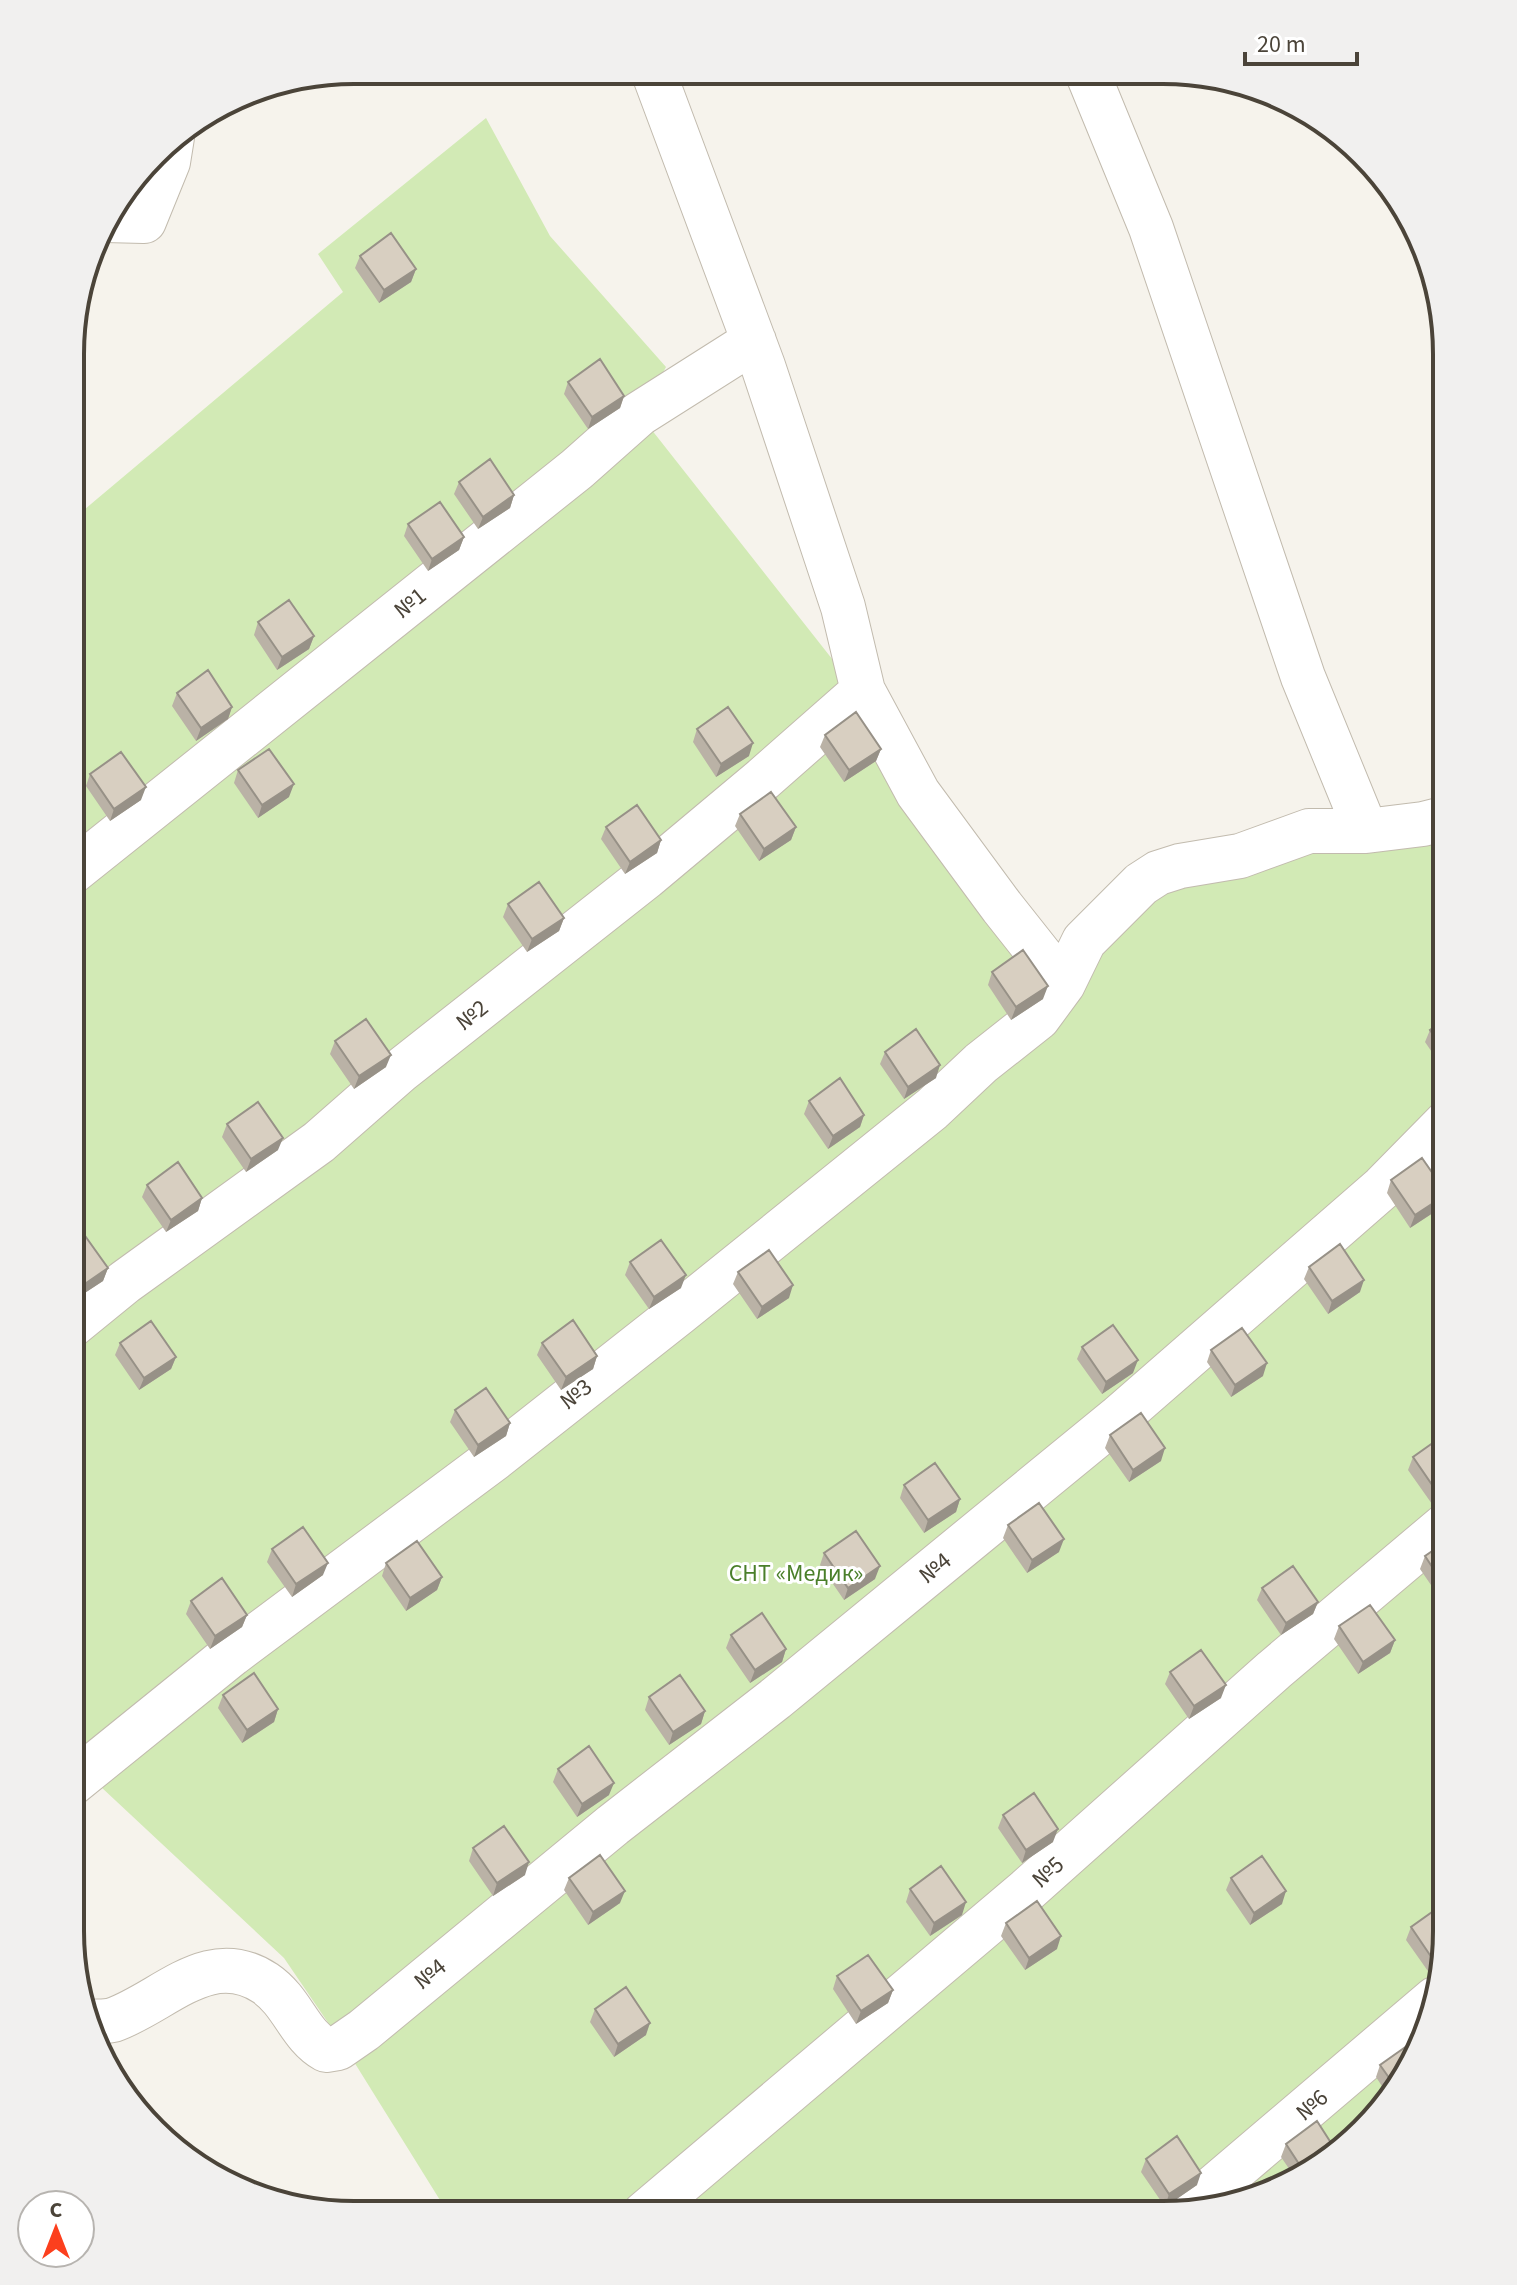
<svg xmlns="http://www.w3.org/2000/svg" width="1517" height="2285" font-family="'Source Sans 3',sans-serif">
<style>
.green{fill:#d2eab5}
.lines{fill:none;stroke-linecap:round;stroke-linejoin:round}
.minor-casing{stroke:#c2bbae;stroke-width:46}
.minor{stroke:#fff;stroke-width:44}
.wall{fill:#bab2a6}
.shaded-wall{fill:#979187}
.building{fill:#d8cfc1;stroke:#979187;stroke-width:2}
.labels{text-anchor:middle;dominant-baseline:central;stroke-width:6;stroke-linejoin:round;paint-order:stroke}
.street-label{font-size:24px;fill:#4b4439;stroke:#fff}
.park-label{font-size:24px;fill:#4a7f2a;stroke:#fff}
.rim{fill:none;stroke:#4b4439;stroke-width:4}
</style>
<rect width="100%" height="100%" fill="#f6f3ec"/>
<!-- green -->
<path class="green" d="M486,118L550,236L666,367L640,415L840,669L1045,982L1130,884L1447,816L1446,1950L1426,2039L1389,2104L1272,2193L1164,2215L448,2213L346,2049L284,1958L70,1758L72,520L343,292L318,254Z"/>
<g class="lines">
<defs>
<path id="minor" d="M653,71L763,366L843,607L863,691L918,793L1002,907L1063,984
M1087,72L1151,228L1303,677L1366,831
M105,220L144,221L168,162L172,137
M72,872L577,469L639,414L754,341
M71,1326L125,1282L319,1142L400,1071L646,877L763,779L863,691
M70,1785L232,1654L495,1458L679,1313L932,1109L981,1063L1038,1018L1063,984L1084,941L1141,884L1158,873L1180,866L1240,856L1309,831H1366L1423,824L1447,818
M88,2022C96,2021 105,2022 113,2020C164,2002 209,1946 265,1983C293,2002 299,2035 326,2050L338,2048L364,2030L613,1825L775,1699L1118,1418L1383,1187L1447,1122
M1187,2210L1435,1999
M644,2214L1027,1890L1274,1670L1447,1524"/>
</defs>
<!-- minor casing -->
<use href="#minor" class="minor-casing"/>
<!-- minor -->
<use href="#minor" class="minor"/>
</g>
<!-- wall -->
<path class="wall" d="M360,256L416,269L411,282L379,303L355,268Z
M568,382L624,396L620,408L588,429L564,394Z
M459,482L514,495L510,508L478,529L454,494Z
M408,524L464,537L459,550L428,571L404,536Z
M258,622L314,636L309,649L277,670L254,635Z
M177,693L232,707L228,719L196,741L172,706Z
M697,729L749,756L716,777L693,742Z
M825,735L881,749L876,761L844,782L820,747Z
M238,770L289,797L258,818L234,783Z
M90,774L141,800L110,821L86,786Z
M740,814L796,827L791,840L759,861L735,826Z
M606,827L661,840L657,853L625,874L601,839Z
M1447,873V889L1443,883Z
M508,904L564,918L559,931L527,952L503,917Z
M992,972L1043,999L1011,1020L988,985Z
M1447,1018V1074L1425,1042L1430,1030Z
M335,1041L386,1067L354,1089L330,1054Z
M885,1052L936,1078L904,1099L880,1064Z
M809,1101L864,1115L860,1127L828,1149L804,1114Z
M227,1124L278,1150L246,1172L222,1137Z
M1391,1180L1442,1207L1410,1228L1387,1193Z
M147,1185L202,1198L198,1211L166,1232L142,1197Z
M71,1242L108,1268L103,1281L71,1302Z
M630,1262L681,1288L649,1309L625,1275Z
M1309,1267L1360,1292L1328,1314L1304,1279Z
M738,1272L789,1298L757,1319L733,1284Z
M120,1343L176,1357L171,1369L139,1390L115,1355Z
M542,1343L597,1356L593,1369L561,1390L537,1355Z
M1082,1347L1133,1373L1102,1394L1077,1359Z
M1211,1350L1263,1376L1231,1397L1207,1362Z
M455,1410L510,1423L506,1436L474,1457L450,1422Z
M1110,1435L1161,1461L1129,1482L1105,1448Z
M1447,1438V1495L1432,1504L1408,1470L1413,1457Z
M904,1485L960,1499L956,1512L924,1533L900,1498Z
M1008,1525L1059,1552L1027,1573L1003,1538Z
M1447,1541L1446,1602L1444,1604L1420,1569L1425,1556Z
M272,1549L323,1575L292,1597L267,1562Z
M824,1553L875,1579L844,1600L820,1565Z
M386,1563L442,1577L437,1590L406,1611L382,1576Z
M1262,1588L1318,1602L1313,1614L1281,1635L1257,1600Z
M191,1601L247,1615L242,1627L210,1649L186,1614Z
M1339,1626L1395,1640L1390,1653L1358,1674L1334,1639Z
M731,1635L786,1649L782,1662L750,1683L726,1648Z
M1170,1672L1221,1698L1189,1719L1165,1684Z
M223,1695L278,1709L274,1722L242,1743L218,1708Z
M649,1697L705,1711L701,1724L669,1745L645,1710Z
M558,1769L609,1795L577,1817L553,1782Z
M1003,1815L1053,1842L1022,1863L998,1828Z
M473,1848L525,1875L493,1896L469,1861Z
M569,1878L620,1903L588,1925L564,1890Z
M1231,1878L1282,1904L1250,1925L1226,1890Z
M910,1889L962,1915L930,1936L906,1902Z
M1006,1923L1057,1949L1025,1970L1001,1936Z
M1411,1927L1446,1950L1443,1965L1430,1974L1406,1940Z
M837,1976L893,1990L888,2003L856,2024L833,1989Z
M595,2009L646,2035L614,2057L590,2022Z
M1418,2052L1391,2100L1376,2077L1380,2065Z
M1286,2144L1333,2146L1294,2176L1281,2157Z
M1146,2159L1197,2185L1165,2207L1141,2172Z"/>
<!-- shaded-wall -->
<path class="shaded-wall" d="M416,269L411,282L379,303L384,290Z
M624,396L620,408L588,429L592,417Z
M514,495L510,508L478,529L483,517Z
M464,537L459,550L428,571L432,559Z
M314,636L309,649L277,670L282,657Z
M232,707L228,719L196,741L201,728Z
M753,743L749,756L716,777L721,764Z
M881,749L876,761L844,782L849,770Z
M294,784L289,797L258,818L262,805Z
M146,787L141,800L110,821L114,809Z
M796,827L791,840L759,861L764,849Z
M661,840L657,853L625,874L630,862Z
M564,918L559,931L527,952L532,939Z
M1048,986L1043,999L1011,1020L1016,1007Z
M391,1055L386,1067L354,1089L359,1076Z
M940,1065L936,1078L904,1099L908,1087Z
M864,1115L860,1127L828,1149L833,1136Z
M283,1138L278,1150L246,1172L251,1159Z
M1447,1194L1442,1207L1410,1228L1415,1215Z
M202,1198L198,1211L166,1232L171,1220Z
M108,1268L103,1281L71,1302L76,1290Z
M686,1275L681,1288L649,1309L654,1297Z
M1364,1280L1360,1292L1328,1314L1332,1301Z
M793,1285L789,1298L757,1319L762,1307Z
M597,1356L593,1369L561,1390L566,1377Z
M176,1357L171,1369L139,1390L144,1378Z
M1138,1360L1133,1373L1102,1394L1106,1382Z
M1267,1363L1263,1376L1231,1397L1235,1385Z
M510,1423L506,1436L474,1457L478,1445Z
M1165,1448L1161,1461L1129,1482L1133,1470Z
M1447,1485V1495L1432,1504L1437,1492Z
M960,1499L956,1512L924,1533L928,1520Z
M1064,1539L1059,1552L1027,1573L1032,1560Z
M328,1563L323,1575L292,1597L296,1584Z
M880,1566L875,1579L844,1600L848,1588Z
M442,1577L437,1590L406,1611L410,1598Z
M1318,1602L1313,1614L1281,1635L1286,1623Z
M247,1615L242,1627L210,1649L215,1636Z
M1395,1640L1390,1653L1358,1674L1363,1662Z
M786,1649L782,1662L750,1683L755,1670Z
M1226,1685L1221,1698L1189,1719L1194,1706Z
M278,1709L274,1722L242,1743L247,1730Z
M705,1711L701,1724L669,1745L673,1732Z
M614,1783L609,1795L577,1817L582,1804Z
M1058,1829L1053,1842L1022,1863L1026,1850Z
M529,1862L525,1875L493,1896L497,1883Z
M625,1891L620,1903L588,1925L593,1912Z
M1286,1891L1282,1904L1250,1925L1254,1913Z
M966,1902L962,1915L930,1936L934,1923Z
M1061,1936L1057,1949L1025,1970L1029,1958Z
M1446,1954L1443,1965L1430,1974L1434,1961Z
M893,1990L888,2003L856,2024L861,2011Z
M650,2023L646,2035L614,2057L618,2044Z
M1201,2173L1197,2185L1165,2207L1169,2194Z"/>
<!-- building -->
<path class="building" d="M391,233L416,269L384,290L360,256Z
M600,359L624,396L592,417L568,382Z
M490,459L514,495L483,517L459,482Z
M440,502L464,537L432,559L408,524Z
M289,600L314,636L282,657L258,622Z
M208,670L232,707L201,728L177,693Z
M728,707L753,743L721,764L697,729Z
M856,712L881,749L849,770L825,735Z
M269,749L294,784L262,805L238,770Z
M121,752L146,787L114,809L90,774Z
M771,792L796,827L764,849L740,814Z
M637,805L661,840L630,862L606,827Z
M539,882L564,918L532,939L508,904Z
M1023,950L1048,986L1016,1007L992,972Z
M1447,1018V1055L1430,1030Z
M366,1019L391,1055L359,1076L335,1041Z
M916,1029L940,1065L908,1087L885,1052Z
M840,1078L864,1115L833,1136L809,1101Z
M258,1102L283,1138L251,1159L227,1124Z
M1422,1158L1447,1194L1415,1215L1391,1180Z
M178,1162L202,1198L171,1220L147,1185Z
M83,1233L108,1268L76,1290L71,1283V1242Z
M661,1240L686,1275L654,1297L630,1262Z
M1340,1244L1364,1280L1332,1301L1309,1267Z
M769,1250L793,1285L762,1307L738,1272Z
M573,1320L597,1356L566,1377L542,1343Z
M151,1321L176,1357L144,1378L120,1343Z
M1113,1325L1138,1360L1106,1382L1082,1347Z
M1242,1328L1267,1363L1235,1385L1211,1350Z
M486,1388L510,1423L478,1445L455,1410Z
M1141,1413L1165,1448L1133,1470L1110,1435Z
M1444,1435L1447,1438V1485L1437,1492L1413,1457Z
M935,1463L960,1499L928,1520L904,1485Z
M1039,1503L1064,1539L1032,1560L1008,1525Z
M303,1527L328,1563L296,1584L272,1549Z
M856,1531L880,1566L848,1588L824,1553Z
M417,1541L442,1577L410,1598L386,1563Z
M1447,1541L1446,1588L1425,1556Z
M1293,1566L1318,1602L1286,1623L1262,1588Z
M222,1578L247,1615L215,1636L191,1601Z
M1370,1605L1395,1640L1363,1662L1339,1626Z
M762,1613L786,1649L755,1670L731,1635Z
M1201,1650L1226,1685L1194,1706L1170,1672Z
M254,1673L278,1709L247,1730L223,1695Z
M680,1675L705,1711L673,1732L649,1697Z
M589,1746L614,1783L582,1804L558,1769Z
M1034,1793L1058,1829L1026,1850L1003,1815Z
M504,1826L529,1862L497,1883L473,1848Z
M600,1855L625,1891L593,1912L569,1878Z
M1262,1856L1286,1891L1254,1913L1231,1878Z
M941,1866L966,1902L934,1923L910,1889Z
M1037,1901L1061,1936L1029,1958L1006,1923Z
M1442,1905L1446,1911V1954L1434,1961L1411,1927Z
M868,1955L893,1990L861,2011L837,1976Z
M626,1987L650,2023L618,2044L595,2009Z
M1411,2043L1418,2052L1397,2089L1380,2065Z
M1317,2121L1333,2146L1303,2170L1286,2144Z
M1177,2136L1201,2173L1169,2194L1146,2159Z
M1220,2199L1223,2203L1211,2206Z"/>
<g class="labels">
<!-- street labels -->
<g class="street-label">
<text transform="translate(410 603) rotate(-39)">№1</text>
<text transform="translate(472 1015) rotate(-38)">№2</text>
<text transform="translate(576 1394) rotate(-38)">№3</text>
<text transform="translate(935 1568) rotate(-39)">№4</text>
<text transform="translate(1048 1872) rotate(-42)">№5</text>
<text transform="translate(430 1974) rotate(-39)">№4</text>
<text transform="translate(1312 2105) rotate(-41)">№6</text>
</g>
<!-- park labels -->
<g class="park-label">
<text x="796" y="1573">СНТ «Медик»</text>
</g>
</g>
<!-- crop -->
<path d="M0 0H1517V2285H0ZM354 84H1163A270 270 0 0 1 1433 354V1931A270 270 0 0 1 1163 2201H354A270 270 0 0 1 84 1931V354A270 270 0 0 1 354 84Z" fill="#f1f0ef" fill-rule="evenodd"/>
<path class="rim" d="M354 84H1163A270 270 0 0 1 1433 354V1931A270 270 0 0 1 1163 2201H354A270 270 0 0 1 84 1931V354A270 270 0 0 1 354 84Z"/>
<!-- north arrow -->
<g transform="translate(56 2229)"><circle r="38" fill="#ffffff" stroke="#b7b4b0" stroke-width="2"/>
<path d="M0-6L14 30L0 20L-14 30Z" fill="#fc3f1d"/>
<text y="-12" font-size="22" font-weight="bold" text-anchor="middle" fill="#4b4439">С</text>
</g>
<!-- scale -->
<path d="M1245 52v12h112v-12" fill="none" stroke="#4b4439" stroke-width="4"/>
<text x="1257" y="52" font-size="24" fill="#4b4439" stroke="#ffffff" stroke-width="6" paint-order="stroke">20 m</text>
</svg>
